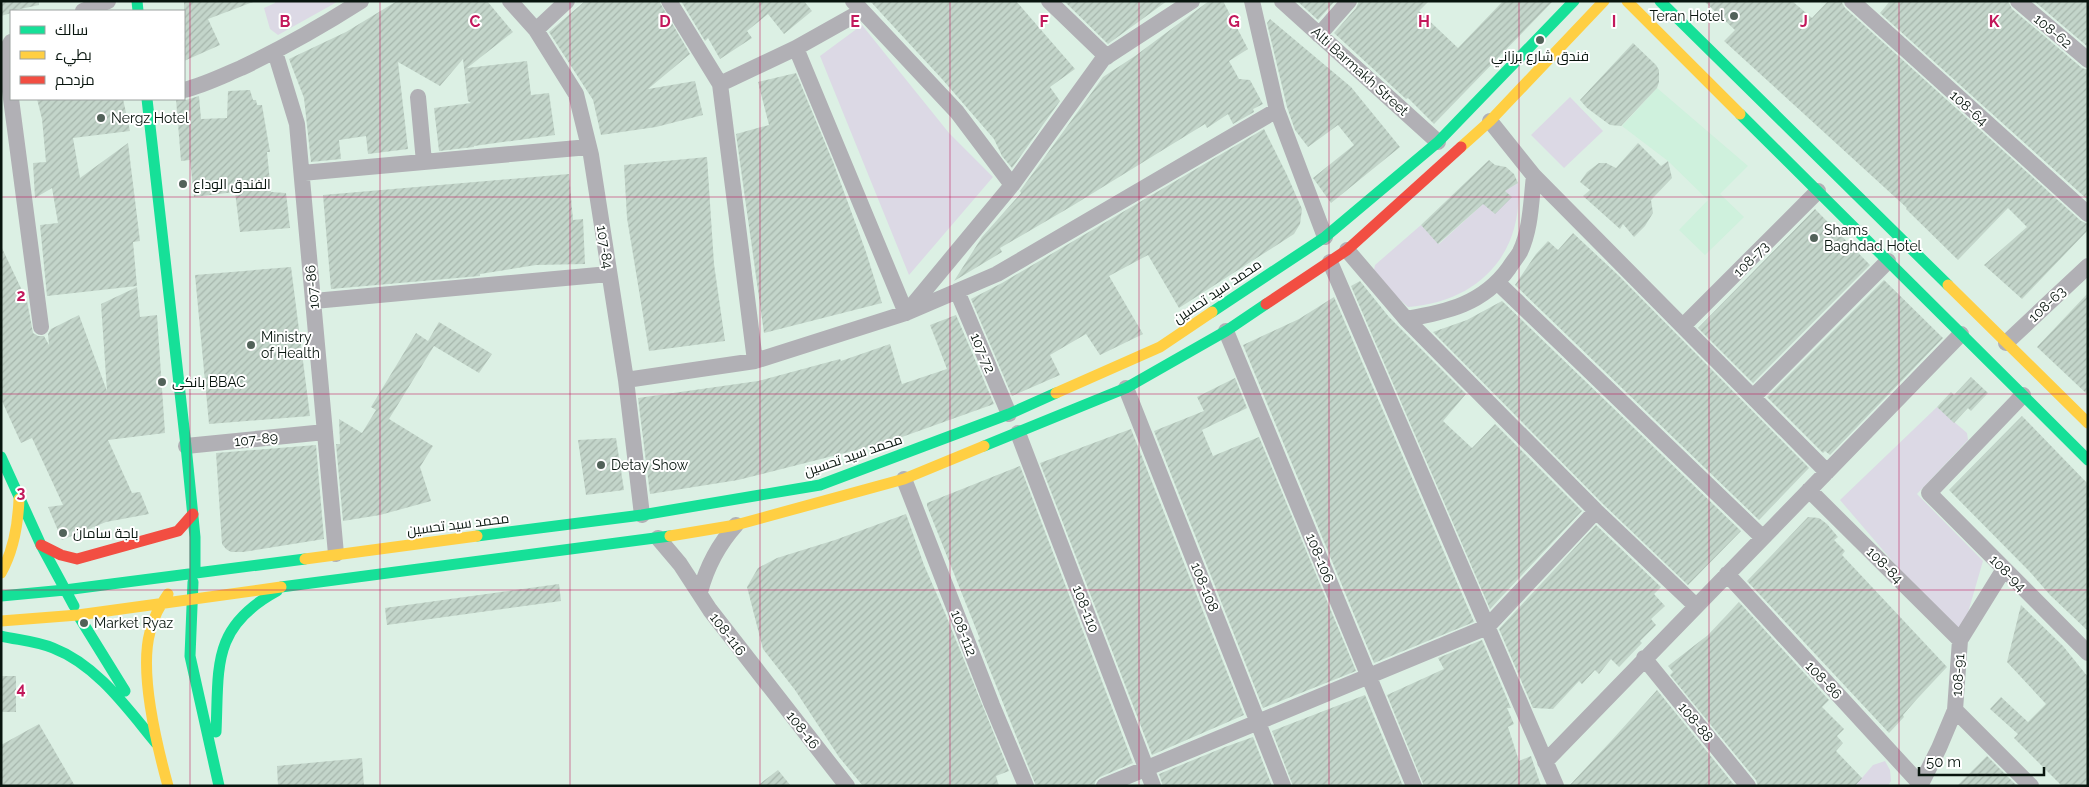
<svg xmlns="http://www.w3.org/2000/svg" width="2089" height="787" font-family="Raleway,Cairo,sans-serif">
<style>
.built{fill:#cff1dd}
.green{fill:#dcd9e5}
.building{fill:url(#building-hatch)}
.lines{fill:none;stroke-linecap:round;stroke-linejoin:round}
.street{stroke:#b1b0b5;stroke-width:16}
.fast{stroke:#16e098;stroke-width:11}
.slow{stroke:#ffcf43;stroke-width:11}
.jam{stroke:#f24e42;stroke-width:11}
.grid{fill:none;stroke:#c2185b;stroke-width:1;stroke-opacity:0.55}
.poi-dot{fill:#526259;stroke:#fff;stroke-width:2}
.labels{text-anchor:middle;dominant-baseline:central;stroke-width:4;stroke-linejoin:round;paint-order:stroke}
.poi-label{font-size:14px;fill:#08150e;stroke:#fff;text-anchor:start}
.street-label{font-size:14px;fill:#08150e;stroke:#fff}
.grid-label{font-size:16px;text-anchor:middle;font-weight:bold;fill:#c2185b;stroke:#fff;stroke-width:4;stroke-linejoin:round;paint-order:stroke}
</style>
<defs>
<pattern id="building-hatch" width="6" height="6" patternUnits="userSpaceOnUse" patternTransform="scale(1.25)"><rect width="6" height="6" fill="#c3d5ca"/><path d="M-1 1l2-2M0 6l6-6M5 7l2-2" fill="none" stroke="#a6b6ac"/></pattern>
</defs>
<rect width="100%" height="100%" fill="#dcf0e4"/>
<!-- built -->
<path class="built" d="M1657,88L1748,166L1720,194L1744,217L1705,255L1679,230L1708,200L1668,161L1622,126Z"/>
<!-- green -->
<path class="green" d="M275,1H336L337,2L278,35L270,29L264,8L275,3Z
M862,25L949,133L993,177L909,275L820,56Z
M1570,97L1603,131L1564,168L1531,135Z
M1518,183C1524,254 1478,302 1408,307L1373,275L1375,265L1421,225L1439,244L1483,204L1511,197L1505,191Z
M1937,407L1967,433L1968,440L1917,494L1983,561L1960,640L1840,500Z
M1885,761L1890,770L1891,781L1888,786H1855L1873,765Z"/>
<!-- building -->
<path class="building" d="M1,1H39V5L11,11V13L1,16Z
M184,1H253V2L208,19L220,45L184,61Z
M397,1H487L513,32L467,68L527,61L531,95L549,93L555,135L474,146V147L439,151L434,108L471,103L468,101L463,59L440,86L398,62L408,149L368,154L366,136L339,140L341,159L311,162L304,98L289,59L346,32Z
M585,1H659L690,54L648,89L695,81L703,115L656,127L601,135L593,100L549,32Z
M681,1H804L812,11L784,34L768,14L747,31L752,38L720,59L708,38L705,41Z
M870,1H1016L1075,69L1050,87L1060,101L1012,168L1002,156L994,139L942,79Z
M1064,1H1167L1108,44Z
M1209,1H1223L1248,49L1229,61L1239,79L1250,80L1263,104L1253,109L1254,112L1233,124L1228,114L1207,128L1205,124L1072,206L1000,248L1002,252L954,281L982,237L1021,193L1020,191L1103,77L1135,56Z
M1297,1H1335L1318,20Z
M1359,1H1429L1419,11L1458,48L1503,1H1553L1434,124L1408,98L1406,99L1334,33L1356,8Z
M1704,1H1792L1812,18L1828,1H1841L1845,8L2081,221L2088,224V230L2022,299L1984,265L2027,227L2008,208L1958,260L1906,209L1907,208L1724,41L1735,30Z
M1890,1H2008L2012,9L2082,68L2088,70V200L1880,13Z
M2034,1H2088V47Z
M1270,19L1351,87L1400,147L1331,203L1313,178L1354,145L1338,125L1308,147L1295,130L1287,107L1267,23Z
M1633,43L1656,65L1659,70V82L1657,88L1621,126L1610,125L1587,108L1580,100Z
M796,73L833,162L866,252L882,303L764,333L736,134L769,125L758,82Z
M250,90L253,100H256L257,105H262L270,152H267L271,192L286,193L290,228L240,232L235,192L194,197L190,160L181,161L176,99L186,100L199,96L201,119L227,118L228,91Z
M37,99H123L130,131L73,138L80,178L128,143L140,241L133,242L137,286L47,296L40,225L58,223L52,188L35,198L33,163L46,162L42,119Z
M1264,129L1287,175L1302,209L1300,224L1294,234L1179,308L1148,255L1109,276L1143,334L1100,355L1086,334L1050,355L1060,375L1012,396L971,299L1002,283Z
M1638,143L1661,166L1668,161L1672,178L1651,200L1653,213L1645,226L1634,237L1623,224L1620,229L1583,196L1590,190L1580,182L1587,172L1599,163H1606L1616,168Z
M707,157L714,264L725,341L649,351L627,218L624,165Z
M1489,160L1495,165L1506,167L1514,174L1518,183L1505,191L1512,197L1495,214L1483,204L1438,244L1421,225Z
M569,174L573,220L583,219L585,264L536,265L480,274V276L331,289L323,195Z
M1815,209L1870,265L1753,383L1698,328Z
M1573,233L1618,275L1809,468L1759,520L1515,285L1536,254L1548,241L1558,250Z
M1,246L27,301L33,333L38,336H44L49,345L48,334L51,329L79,315L107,391L101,304L137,287L140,317L157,315L165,433L108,440L132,493L140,492L149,514L106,522L62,540L48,507L63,505L32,438L21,443L1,399Z
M291,267L310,416L209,424L195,275Z
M1884,280L1943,338L1830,455L1825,451L1823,453L1767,397Z
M1360,281L1389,317L1466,394L1443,421L1472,448L1495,424L1582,511L1490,609L1351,286Z
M2088,293V395L2037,347Z
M1334,297L1474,622L1374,663L1243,345L1299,319Z
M1502,301L1741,531L1688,585L1603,504L1433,332L1467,320Z
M956,315L994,404L888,442L738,480L650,494L638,398L758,381L840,359L841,361L890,344L902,384L947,369L930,325Z
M439,322L492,354L479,373L434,346L389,419L433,446L420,467L431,501L380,515L343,521L336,444H340L339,419L362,433L376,410L371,407L416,333L428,341Z
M1971,377L1988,393L1971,411L1968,408L1954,423L1937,407L1951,392L1954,395Z
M1235,378L1247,408L1202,430L1213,456L1259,437L1356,671L1263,708L1154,431L1204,411L1197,397Z
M2022,416L2088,484V631L2050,595L2030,572L1949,490Z
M1131,429L1244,715L1152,755L1040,463Z
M616,438L624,490L586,495L578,440Z
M316,445L324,539L243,552H231L226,549L222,544L216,453Z
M1020,466L1133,763L1100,777L1096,780L1094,786H1036L978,640L980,639L927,506V503Z
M906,514L924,565L945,613L1009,771L996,776L999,786H863L839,757L795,690L763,649L747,587L758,568L777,558L835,540Z
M1808,517L1819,518L1827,524L1838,537L1834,540L1845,551L1842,555L1947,667L1917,699L1903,715L1904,717L1889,733L1747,581Z
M1596,525L1661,587L1654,594L1665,606L1651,619L1656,625L1640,641L1642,643L1619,667L1611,659L1599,674L1595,670L1582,684L1579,681L1553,709L1533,708L1499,629Z
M559,584L561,601L387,625L385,608Z
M1739,602L1829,700L1822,707L1844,729L1837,736L1843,743L1836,751L1862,778L1855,786H1758L1756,780L1670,675L1673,672L1668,666L1708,635Z
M2021,605L2063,646L2088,677V786H2062L2014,738L2018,734L1990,709L2001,697L2028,722L2046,704L2007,662Z
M1482,640L1511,708H1507L1514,724L1508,727L1519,761L1531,756L1541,786H1424L1387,695L1444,669L1438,658Z
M1,676H16V712H1Z
M1657,690L1735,786H1569L1612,740Z
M1365,695L1403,786H1293L1272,731Z
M39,724L75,786H1V745Z
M1253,737L1272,786H1163L1159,774L1225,747Z
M1987,756L2017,786H1957Z
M362,758L364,786H278L277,766Z
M778,770L791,786H757Z"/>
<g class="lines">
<!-- street -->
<path class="street" d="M510,1L536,30L576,94L591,155L626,380L642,515
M669,1L720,84L755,361
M853,1L957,112L1012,185
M1049,1L1107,57
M1252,1L1277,110L1325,237
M1282,1L1438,142
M1852,1L2088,214
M2018,1L2088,60
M83,11L108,1
M536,30L567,1
M1319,35L1349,1
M11,42L5,53L41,327
M796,48L906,313L1012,185L1103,59L1192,1
M275,52L297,124L336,554
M720,84L796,48L862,11
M184,90C204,85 222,76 241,68C283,48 322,26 361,1
M418,97L424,162
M1490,121L1534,176L1827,472
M302,173L589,147
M1347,250L1406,319L1596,511L1696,606
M1330,262L1556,786
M1498,283L1762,537
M957,291L1009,414
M314,301L609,274
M1406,319C1447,312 1483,304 1509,268C1512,263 1517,257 1520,252C1531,229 1531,201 1534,176
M1683,326L1818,191
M1226,331L1414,786
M2006,343L2088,266
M626,380L755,361L906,313L997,274L1277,110
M1126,388L1283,786
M2023,395L1929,493L2088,653
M1753,397L1888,261
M1018,433L1153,786
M186,446L325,432
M904,479L992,705L1026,786
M1809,490L1960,640
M658,538L680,564L710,610L847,786
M1727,574L1921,785
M700,592C707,566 718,545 736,525
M1644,658L1748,786
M1955,710L2031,786
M1545,762L1961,334
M1104,786L1487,627L1596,511
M1920,786L1939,748L1955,710L1960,640L2004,569"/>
<!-- fast -->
<path class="fast" d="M137,1L138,11
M1660,1L1948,285
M147,99L186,446L195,537V572
M1740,114L2088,460
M1212,312L1325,237L1438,142L1574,1
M984,446L1126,388L1226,331L1266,304
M1,457L41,545L74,606
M477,536L642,515L820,485L1009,414L1056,393
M193,582L190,656L219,786
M281,587L670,536
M1,596L65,590L305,559
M78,615L125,691
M1,636C18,640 36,641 53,648C97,665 127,708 156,743
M216,732C219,666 211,627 277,591"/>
<!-- slow -->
<path class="slow" d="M1627,1L1740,114
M1461,147L1490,121L1604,1
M1948,285L2088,423
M1056,393L1160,347L1212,312
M670,536L736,525L904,479L984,446
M305,559L477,536
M1,573C14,550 18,525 19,499
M168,594C160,606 153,617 150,632C139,672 157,746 168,786
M1,621L78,615L281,587"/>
<!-- jam -->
<path class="jam" d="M1266,304L1347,250L1461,147
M41,545L61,555L77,559L178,531L193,514"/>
</g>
<!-- grid -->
<path class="grid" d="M190,1V786M380,1V786M570,1V786M760,1V786M950,1V786M1139,1V786M1329,1V786M1519,1V786M1709,1V786M1899,1V786M1,197H2088M1,394H2088M1,590H2088"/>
<!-- markers -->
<g class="poi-dot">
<circle cx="1734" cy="16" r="5"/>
<circle cx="1540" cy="40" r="5"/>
<circle cx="101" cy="118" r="5"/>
<circle cx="183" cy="184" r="5"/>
<circle cx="1814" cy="238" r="5"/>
<circle cx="251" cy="345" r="5"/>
<circle cx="162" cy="382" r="5"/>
<circle cx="601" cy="465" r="5"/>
<circle cx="63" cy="533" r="5"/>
<circle cx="84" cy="623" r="5"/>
</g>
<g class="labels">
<!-- poi labels -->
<g class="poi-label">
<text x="1724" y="16" text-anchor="end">Teran Hotel</text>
<text x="1540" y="56" text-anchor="middle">فندق شارع برزاني</text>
<text x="111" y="118">Nergz Hotel</text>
<text x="193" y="184">الفندق الوداع</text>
<text x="1824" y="230">Shams<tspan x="1824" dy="16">Baghdad Hotel</tspan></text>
<text x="261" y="337">Ministry<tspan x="261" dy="16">of Health</tspan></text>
<text x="172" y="382">بانکی BBAC</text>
<text x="611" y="465">Detay Show</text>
<text x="73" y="533">باجة سامان</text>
<text x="94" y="623">Market Ryaz</text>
</g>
<!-- street labels -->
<g class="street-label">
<text transform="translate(2053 31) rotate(40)">108-62</text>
<text transform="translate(1360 71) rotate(42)">Alti Barmakh Street</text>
<text transform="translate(1969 108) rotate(42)">108-64</text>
<text transform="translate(605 247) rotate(81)">107-84</text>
<text transform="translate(1751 259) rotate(-45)">108-73</text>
<text transform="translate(312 287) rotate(-95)">107-86</text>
<text transform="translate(1217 291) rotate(-34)">محمد سید تحسین</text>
<text transform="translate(2047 304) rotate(-43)">108-63</text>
<text transform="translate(983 353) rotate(67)">107-72</text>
<text transform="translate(256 439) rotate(-6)">107-89</text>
<text transform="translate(853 455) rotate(-19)">محمد سید تحسین</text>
<text transform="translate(458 524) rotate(-7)">محمد سید تحسین</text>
<text transform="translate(1320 558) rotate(68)">108-106</text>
<text transform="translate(1885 565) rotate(45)">108-84</text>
<text transform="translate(2008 573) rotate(45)">108-94</text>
<text transform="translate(1205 587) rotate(68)">108-108</text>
<text transform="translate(1086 609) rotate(69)">108-110</text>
<text transform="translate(964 633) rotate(69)">108-112</text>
<text transform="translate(728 634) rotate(53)">108-116</text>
<text transform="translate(1958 675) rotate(-86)">108-91</text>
<text transform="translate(1824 680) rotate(47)">108-86</text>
<text transform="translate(1696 722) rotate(51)">108-88</text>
<text transform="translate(803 730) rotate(52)">108-16</text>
</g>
</g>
<g class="grid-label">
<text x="285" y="27">B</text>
<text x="475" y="27">C</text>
<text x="665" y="27">D</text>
<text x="855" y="27">E</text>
<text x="1044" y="27">F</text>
<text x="1234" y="27">G</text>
<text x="1424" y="27">H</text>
<text x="1614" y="27">I</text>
<text x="1804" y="27">J</text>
<text x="1994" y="27">K</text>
<text x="21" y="301">2</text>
<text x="21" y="498">3</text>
<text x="21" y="694">4</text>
</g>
<!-- border -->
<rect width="2089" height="787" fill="none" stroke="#08150e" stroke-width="5"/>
<!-- legend -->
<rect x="10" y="10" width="175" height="90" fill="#ffffff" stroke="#9ca19f"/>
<rect x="20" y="26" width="25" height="8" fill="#16e098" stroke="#9ca19f"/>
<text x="55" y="35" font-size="15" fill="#08150e">سالك</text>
<rect x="20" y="51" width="25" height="8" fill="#ffcf43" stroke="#9ca19f"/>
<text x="55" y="60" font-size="15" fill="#08150e">بطيء</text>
<rect x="20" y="76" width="25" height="8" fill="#f24e42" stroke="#9ca19f"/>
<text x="55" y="85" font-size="15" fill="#08150e">مزدحم</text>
<!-- scale -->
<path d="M1919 767v8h125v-8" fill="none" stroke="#08150e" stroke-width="2.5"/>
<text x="1926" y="767" font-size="15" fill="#08150e" stroke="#ffffff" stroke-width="4" paint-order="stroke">50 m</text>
</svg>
